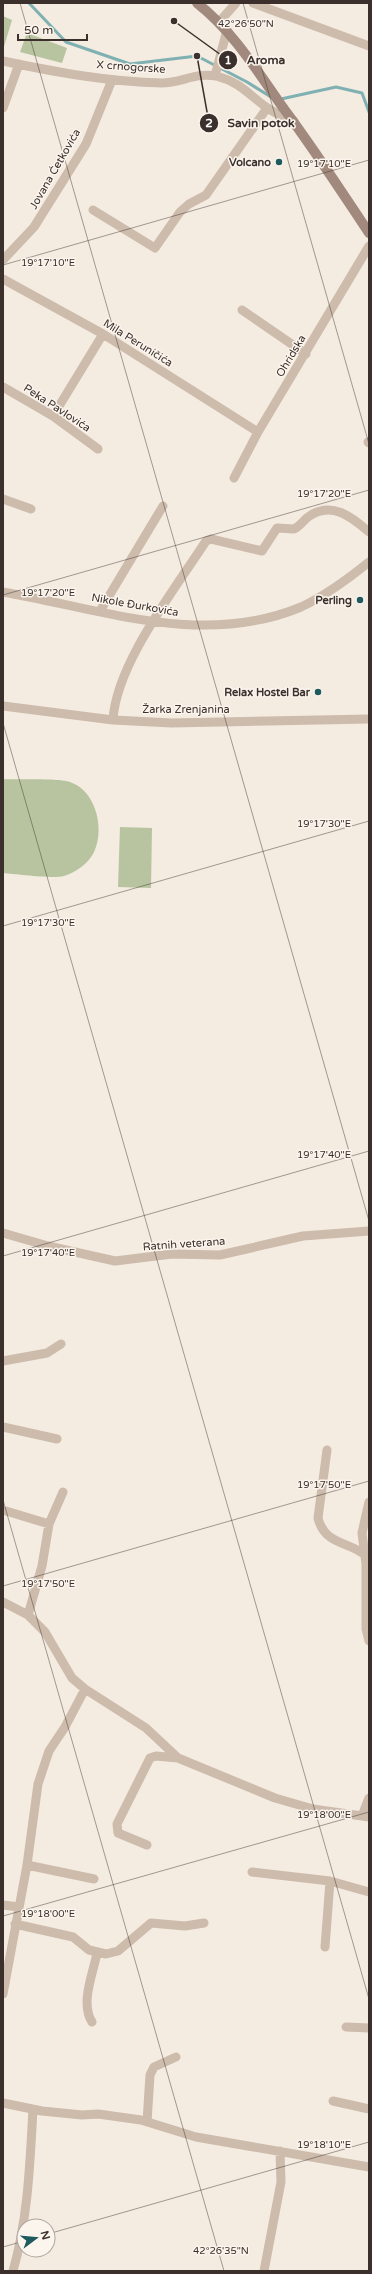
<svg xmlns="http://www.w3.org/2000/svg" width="372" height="2274" font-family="'Varela Round',sans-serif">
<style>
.green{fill:#b8c4a0}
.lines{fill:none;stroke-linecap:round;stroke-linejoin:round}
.stream{stroke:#7fb0b2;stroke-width:3}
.street{stroke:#cdbbac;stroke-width:9}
.secondary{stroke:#a18a7d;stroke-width:10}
.ticks{fill:none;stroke:#3b302b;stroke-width:1;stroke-opacity:0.45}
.poi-dot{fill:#1f5a5e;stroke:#fbf5ee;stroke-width:1.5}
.labels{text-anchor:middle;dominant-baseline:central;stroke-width:3;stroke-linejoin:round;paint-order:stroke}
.street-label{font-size:11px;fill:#3b302b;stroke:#fbf5ee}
.poi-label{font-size:11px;font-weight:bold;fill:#3b302b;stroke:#fbf5ee;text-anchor:end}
.ticks-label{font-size:10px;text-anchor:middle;fill:#3b302b;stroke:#fbf5ee;stroke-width:3;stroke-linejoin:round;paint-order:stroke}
.leader{fill:none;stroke:#3b302b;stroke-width:1.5}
.callout-dot{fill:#3b302b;stroke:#fbf5ee;stroke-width:1.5}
.mark-label{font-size:12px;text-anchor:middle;font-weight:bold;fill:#fff}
.callout-label{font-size:12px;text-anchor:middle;font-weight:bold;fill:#3b302b;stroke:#fbf5ee;stroke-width:3;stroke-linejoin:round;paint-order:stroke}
</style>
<rect width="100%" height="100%" fill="#f4ebe1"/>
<!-- green -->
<path class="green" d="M3,16L12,20L3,50Z
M27,33L67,48L62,63L20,52Z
M3,779C18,780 58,778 70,782C96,791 105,828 94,852C89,863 75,873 64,876C53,879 16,874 3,873Z
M120,827L152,828L151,888L118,887Z"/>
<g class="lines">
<!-- stream -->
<path class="stream" d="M29,3L66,42L130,64L197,56L247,82L271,97
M281,99L336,87L362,93L369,112"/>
<!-- street -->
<path class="street" d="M253,3L369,46
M220,21L236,3
M3,61C55,72 109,82 162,83C181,83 196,72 216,76C240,82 248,94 266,107C274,113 284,117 294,121
M215,76L227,30
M3,108L19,64
M93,210L155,248L180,212L189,204L206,195L267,108
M3,260L34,227L86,144L112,80
M3,279L103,334L258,432
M242,310L306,354
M3,387L53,416L98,449
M53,416L103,334
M368,442L369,443
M234,478L258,432L369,246
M3,499L31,509
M3,592C101,609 203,648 301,607C325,596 348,579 369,562
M100,611L163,506
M3,706L113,720L172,723L369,719
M113,720C116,664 175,589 206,541L211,539L262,551L277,528L294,529C300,526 303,521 308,517C331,500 352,517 369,532
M3,1233L48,1246L115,1261L172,1254L220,1255L303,1236L369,1231
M3,1361L47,1353L61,1344
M3,1427L57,1439
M327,1450L318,1518C325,1546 350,1541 366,1556
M369,1502L362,1533L366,1564V1629L369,1641
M6,1511L49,1524
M3,1602L28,1615L45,1632L72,1678L85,1689L146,1728L178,1758L275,1798L313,1809L369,1817
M28,1615L42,1566L49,1524L63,1492
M362,1816L369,1798
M147,1845L118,1833L117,1824L150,1758L156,1756L178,1758
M27,1865L94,1879
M252,1872L330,1881
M3,1905L19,1907
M15,1924L73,1937L89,1950L106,1954L118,1951L151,1923L185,1926L204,1923
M325,1947L330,1881L369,1892
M3,1994L27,1865L38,1784L49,1751L65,1727L85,1689
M92,2022C80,2003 93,1974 97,1953
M346,2027L369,2028
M333,2101L369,2109
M3,2103L42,2111L82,2115L98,2114L141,2120L196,2137L369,2167
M147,2122L150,2075L154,2067L176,2057
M13,2271C28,2219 30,2163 33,2109
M264,2271L281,2182L280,2151"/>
<!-- secondary -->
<path class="secondary" d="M197,3C234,32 257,71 284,109C314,149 341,191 369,233"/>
</g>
<!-- ticks -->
<path class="ticks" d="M20,3L369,1221M243,3L369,444M3,265L369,160M3,595L369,490M3,723L369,1999M3,926L369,821M3,1256L369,1151M3,1500L224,2271M3,1586L369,1481M3,1916L369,1812M48,2234L369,2142M3,2247L24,2241"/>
<!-- markers -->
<g class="poi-dot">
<circle cx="279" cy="162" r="4"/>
<circle cx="360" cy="600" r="4"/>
<circle cx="318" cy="692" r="4"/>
</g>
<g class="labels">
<!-- street labels -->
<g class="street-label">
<text transform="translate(131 67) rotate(4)">X crnogorske</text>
<text transform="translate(55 169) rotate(-60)">Jovana Ćetkovića</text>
<text transform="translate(138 343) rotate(32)">Mila Peruničića</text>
<text transform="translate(291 356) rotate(-59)">Ohridska</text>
<text transform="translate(57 408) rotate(33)">Peka Pavlovića</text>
<text transform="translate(135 605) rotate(10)">Nikole Đurkovića</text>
<text x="186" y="709">Žarka Zrenjanina</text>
<text transform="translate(184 1244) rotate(-4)">Ratnih veterana</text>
</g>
<!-- poi labels -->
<g class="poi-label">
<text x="271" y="162">Volcano</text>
<text x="352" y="600">Perling</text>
<text x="310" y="692">Relax Hostel Bar</text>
</g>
</g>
<g class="ticks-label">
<text x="246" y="27">42°26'50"N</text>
<text x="324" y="167">19°17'10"E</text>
<text x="48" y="266">19°17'10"E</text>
<text x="324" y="497">19°17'20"E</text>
<text x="48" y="596">19°17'20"E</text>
<text x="324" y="827">19°17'30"E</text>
<text x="48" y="926">19°17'30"E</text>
<text x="324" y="1158">19°17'40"E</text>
<text x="48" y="1256">19°17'40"E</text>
<text x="324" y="1488">19°17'50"E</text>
<text x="48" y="1587">19°17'50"E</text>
<text x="324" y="1818">19°18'00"E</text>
<text x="48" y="1917">19°18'00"E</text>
<text x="324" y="2148">19°18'10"E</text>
<text x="221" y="2254">42°26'35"N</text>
</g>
<!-- callouts -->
<path class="leader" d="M174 21L228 60M197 56L209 123"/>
<g class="callout-dot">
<circle cx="174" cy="21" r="4"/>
<circle cx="197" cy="56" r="4"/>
<circle cx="228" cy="60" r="10"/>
<circle cx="209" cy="123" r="10"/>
</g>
<g class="mark-label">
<text x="228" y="64">1</text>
<text x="209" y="127">2</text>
</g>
<g class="callout-label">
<text x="266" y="64">Aroma</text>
<text x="261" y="127">Savin potok</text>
</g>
<!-- border -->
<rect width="372" height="2274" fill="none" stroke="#3b302b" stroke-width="8"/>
<!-- north arrow -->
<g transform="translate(36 2238) rotate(74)"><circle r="19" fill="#fbf5ee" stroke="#aea6a0"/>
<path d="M0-3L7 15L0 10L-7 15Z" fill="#1f5a5e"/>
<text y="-6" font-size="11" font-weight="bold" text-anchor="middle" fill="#3b302b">N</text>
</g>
<!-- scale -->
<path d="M18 34v6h69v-6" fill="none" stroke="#3b302b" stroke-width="2"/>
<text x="24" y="34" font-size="12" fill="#3b302b" stroke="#fbf5ee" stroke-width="3" paint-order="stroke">50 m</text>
</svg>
